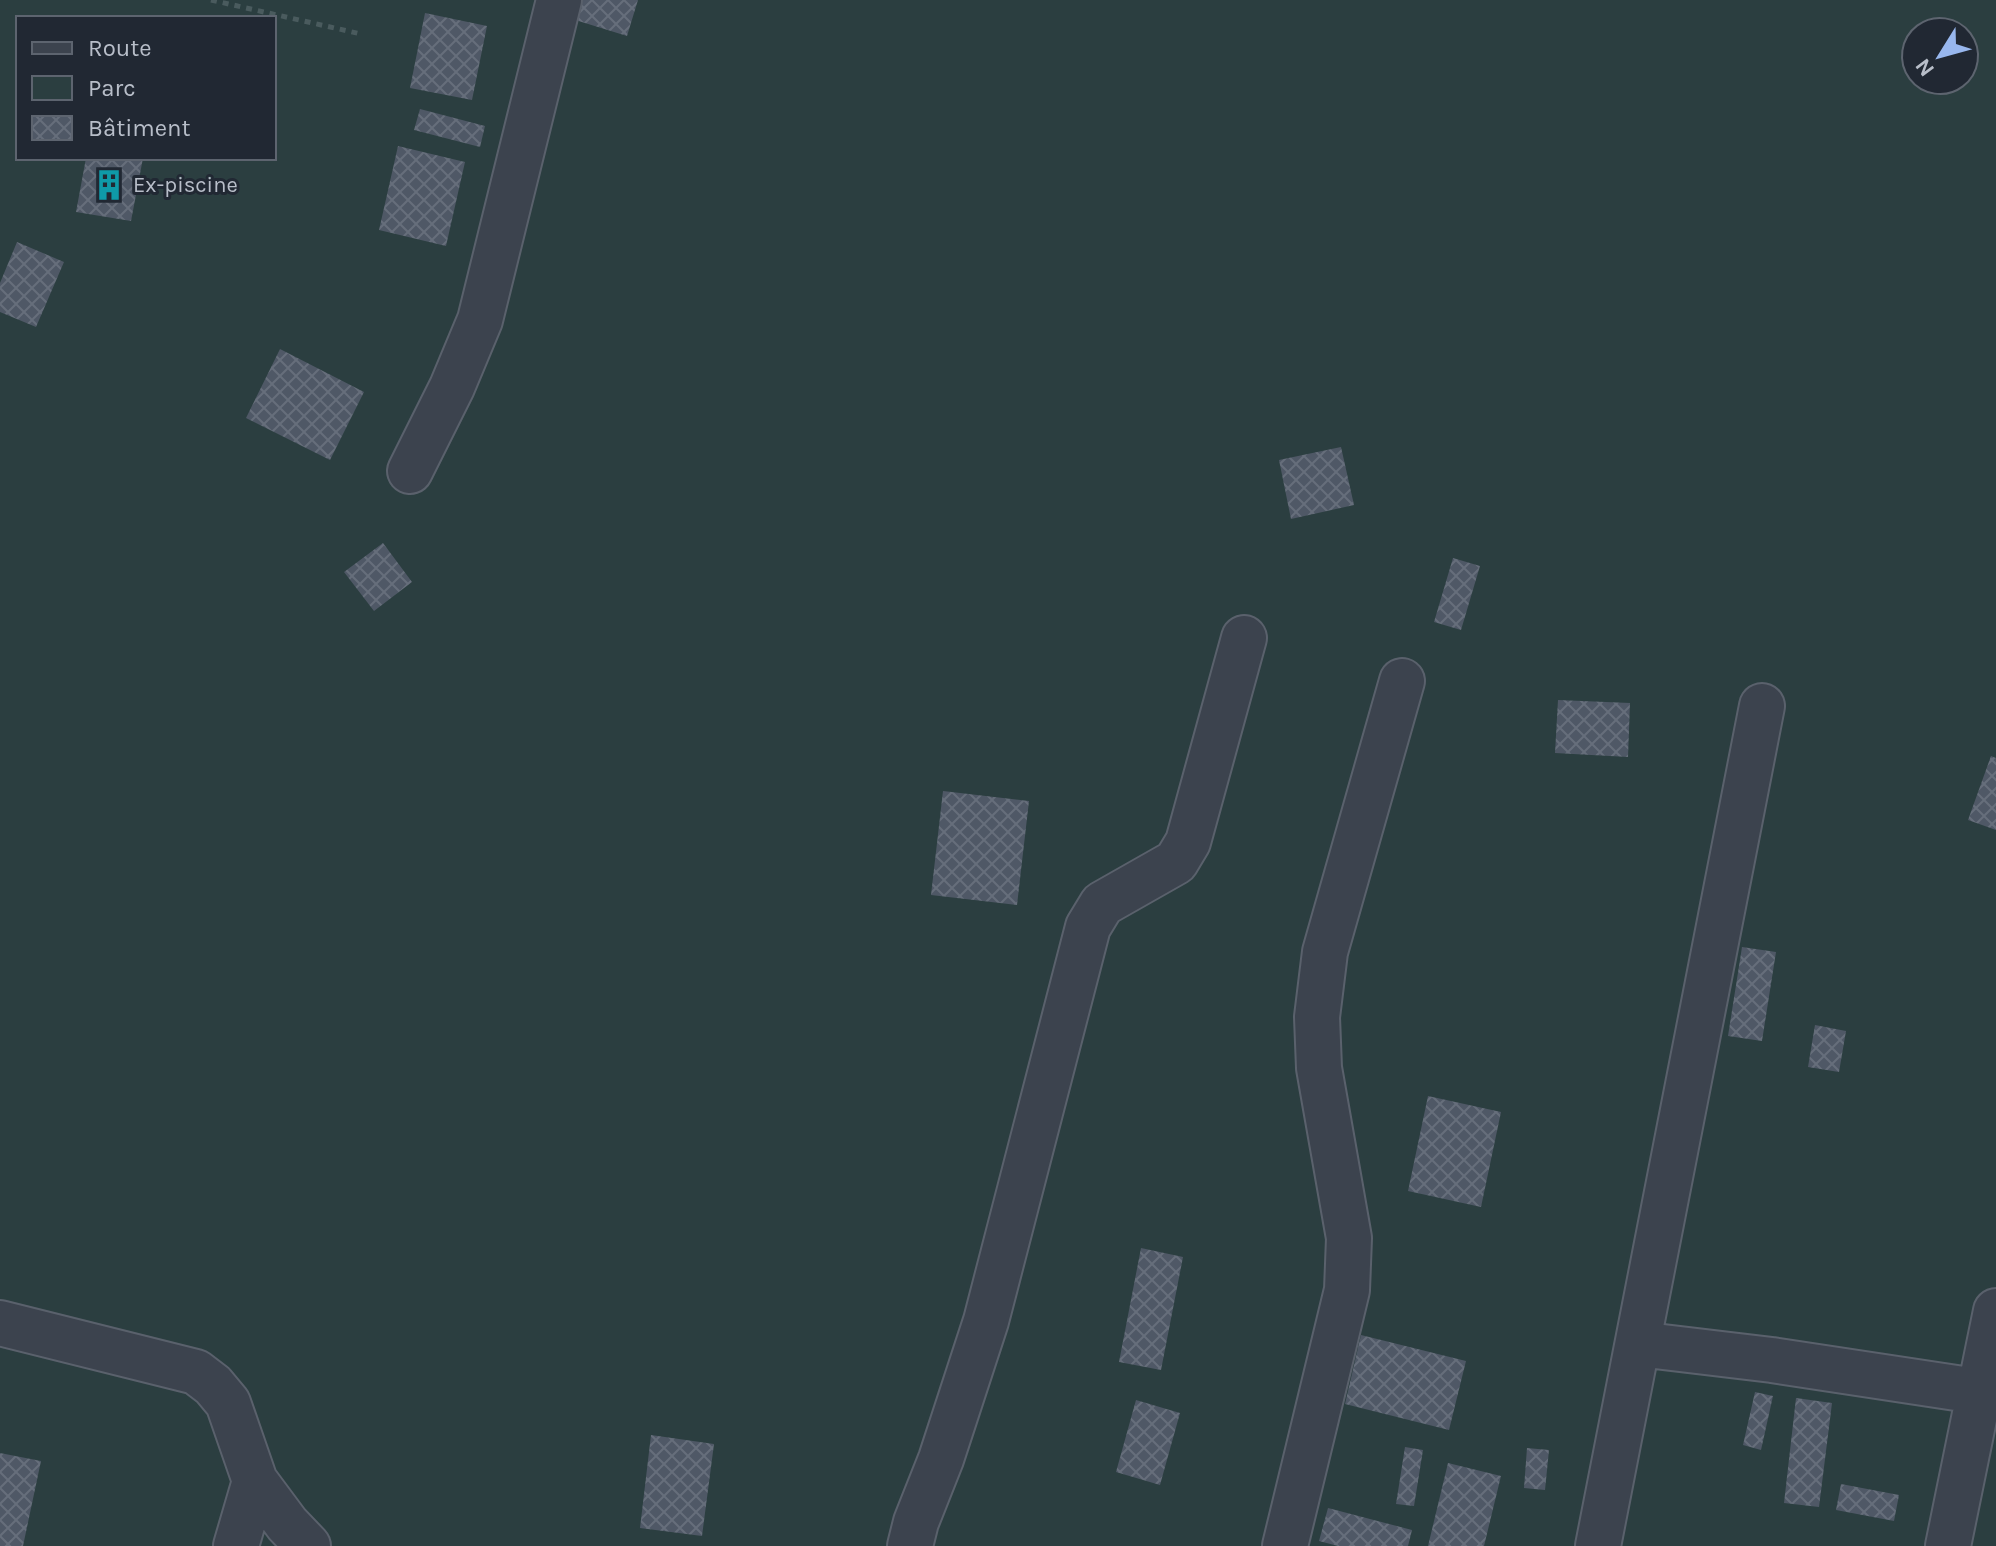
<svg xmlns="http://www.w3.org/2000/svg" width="1996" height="1546" font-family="Karla,sans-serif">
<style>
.green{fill:#2b3e40;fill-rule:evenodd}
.building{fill:url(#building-cross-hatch)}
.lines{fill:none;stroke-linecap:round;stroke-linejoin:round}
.minor-casing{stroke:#5a616c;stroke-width:48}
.path{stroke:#4a5b5e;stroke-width:5;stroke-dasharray:6 6;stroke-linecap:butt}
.minor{stroke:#3c434e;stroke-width:44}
.labels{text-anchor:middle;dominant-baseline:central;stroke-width:6;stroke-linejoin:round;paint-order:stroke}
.poi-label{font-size:22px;fill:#b8bec9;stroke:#212833;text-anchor:start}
</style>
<defs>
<pattern id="building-cross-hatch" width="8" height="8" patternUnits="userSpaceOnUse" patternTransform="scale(2)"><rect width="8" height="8" fill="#4f5866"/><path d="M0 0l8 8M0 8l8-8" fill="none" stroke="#666e7b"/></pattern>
</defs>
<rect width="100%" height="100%" fill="#28313e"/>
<!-- green -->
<path class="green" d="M0,0H1996V1546H0ZM18,18H274V158H18ZM1916,32H1964V80H1916Z"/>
<!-- building -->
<path class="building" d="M577,0H638L627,36L572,19Z
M425,13L487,26L472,100L410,88Z
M420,109L485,126L480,147L414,130Z
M398,146L465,162L446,246L379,230Z
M86,158H143L131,221L76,212Z
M17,242L64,262L36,327L0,312V283Z
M280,349L364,392L330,460L246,418Z
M1341,447L1354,505L1291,519L1279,460Z
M383,543L412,582L374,611L344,572Z
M1453,558L1480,566L1461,630L1434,622Z
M1558,700L1630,703L1628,757L1555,753Z
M1991,756L1996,758V830L1968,820Z
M943,791L1029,801L1017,905L931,895Z
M1742,947L1776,952L1762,1041L1728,1036Z
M1815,1025L1846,1031L1839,1072L1808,1067Z
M1428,1096L1501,1112L1481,1207L1408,1191Z
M1141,1248L1183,1257L1161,1370L1119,1362Z
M1361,1335L1466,1361L1449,1430L1345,1404Z
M1755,1392L1773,1396L1761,1450L1743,1445Z
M1796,1398L1832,1403L1819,1507L1784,1503Z
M1136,1400L1180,1413L1160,1485L1116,1472Z
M651,1435L714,1444L702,1536L640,1528Z
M1405,1447L1423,1450L1414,1506L1396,1504Z
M1527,1448L1549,1450L1545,1490L1524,1488Z
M0,1453L41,1461L23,1546H0Z
M1448,1463L1501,1476L1484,1546H1428Z
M1841,1484L1899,1495L1894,1521L1836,1510Z
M1328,1508L1412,1530L1408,1546H1338L1319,1541Z"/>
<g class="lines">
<defs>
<path id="minor" d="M410,471L452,387L480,320L559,0
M0,1323L196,1372L213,1385L228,1403L255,1481L287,1524L308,1546
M1638,1344L1772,1360L1996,1394
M236,1546L255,1481
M910,1546L916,1522L941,1459L986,1321L1088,927L1102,904L1176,862L1188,842L1244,638
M1285,1546L1347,1290L1349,1238L1319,1068L1317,1017L1325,952L1402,681
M1598,1546L1762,706
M1948,1546L1996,1311"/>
</defs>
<!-- minor casing -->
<use href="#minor" class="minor-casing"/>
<!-- path -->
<path class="path" d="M211,0L361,34"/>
<!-- minor -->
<use href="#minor" class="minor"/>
</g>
<!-- icons -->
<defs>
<symbol id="building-bare" viewBox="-9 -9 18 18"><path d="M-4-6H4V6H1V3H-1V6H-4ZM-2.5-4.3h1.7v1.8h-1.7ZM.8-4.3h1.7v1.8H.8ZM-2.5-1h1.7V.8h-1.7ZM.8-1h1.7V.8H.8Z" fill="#0f9aa8" stroke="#212833" stroke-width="2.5" paint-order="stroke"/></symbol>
</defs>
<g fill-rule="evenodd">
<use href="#building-bare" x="87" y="163" width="44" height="44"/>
</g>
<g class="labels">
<!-- poi labels -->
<g class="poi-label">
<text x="133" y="185">Ex-piscine</text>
</g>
</g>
<!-- legend -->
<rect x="16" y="16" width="260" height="144" fill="#212833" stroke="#5d646f" stroke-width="2"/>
<rect x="32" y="42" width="40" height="12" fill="#3c434e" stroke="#5d646f" stroke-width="2"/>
<text x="88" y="56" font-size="24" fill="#b8bec9">Route</text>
<rect x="32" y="76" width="40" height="24" fill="#2b3e40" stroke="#5d646f" stroke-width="2"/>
<text x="88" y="96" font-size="24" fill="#b8bec9">Parc</text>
<rect x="32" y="116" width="40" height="24" fill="url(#building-cross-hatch)" stroke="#5d646f" stroke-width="2"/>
<text x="88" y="136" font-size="24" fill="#b8bec9">Bâtiment</text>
<!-- north arrow -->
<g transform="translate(1940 56) rotate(233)"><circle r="38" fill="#212833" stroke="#5d646f" stroke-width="2"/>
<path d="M0-6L14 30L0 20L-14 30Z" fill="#98b7ee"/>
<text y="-12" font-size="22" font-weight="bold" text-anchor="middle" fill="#b8bec9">N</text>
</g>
</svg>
